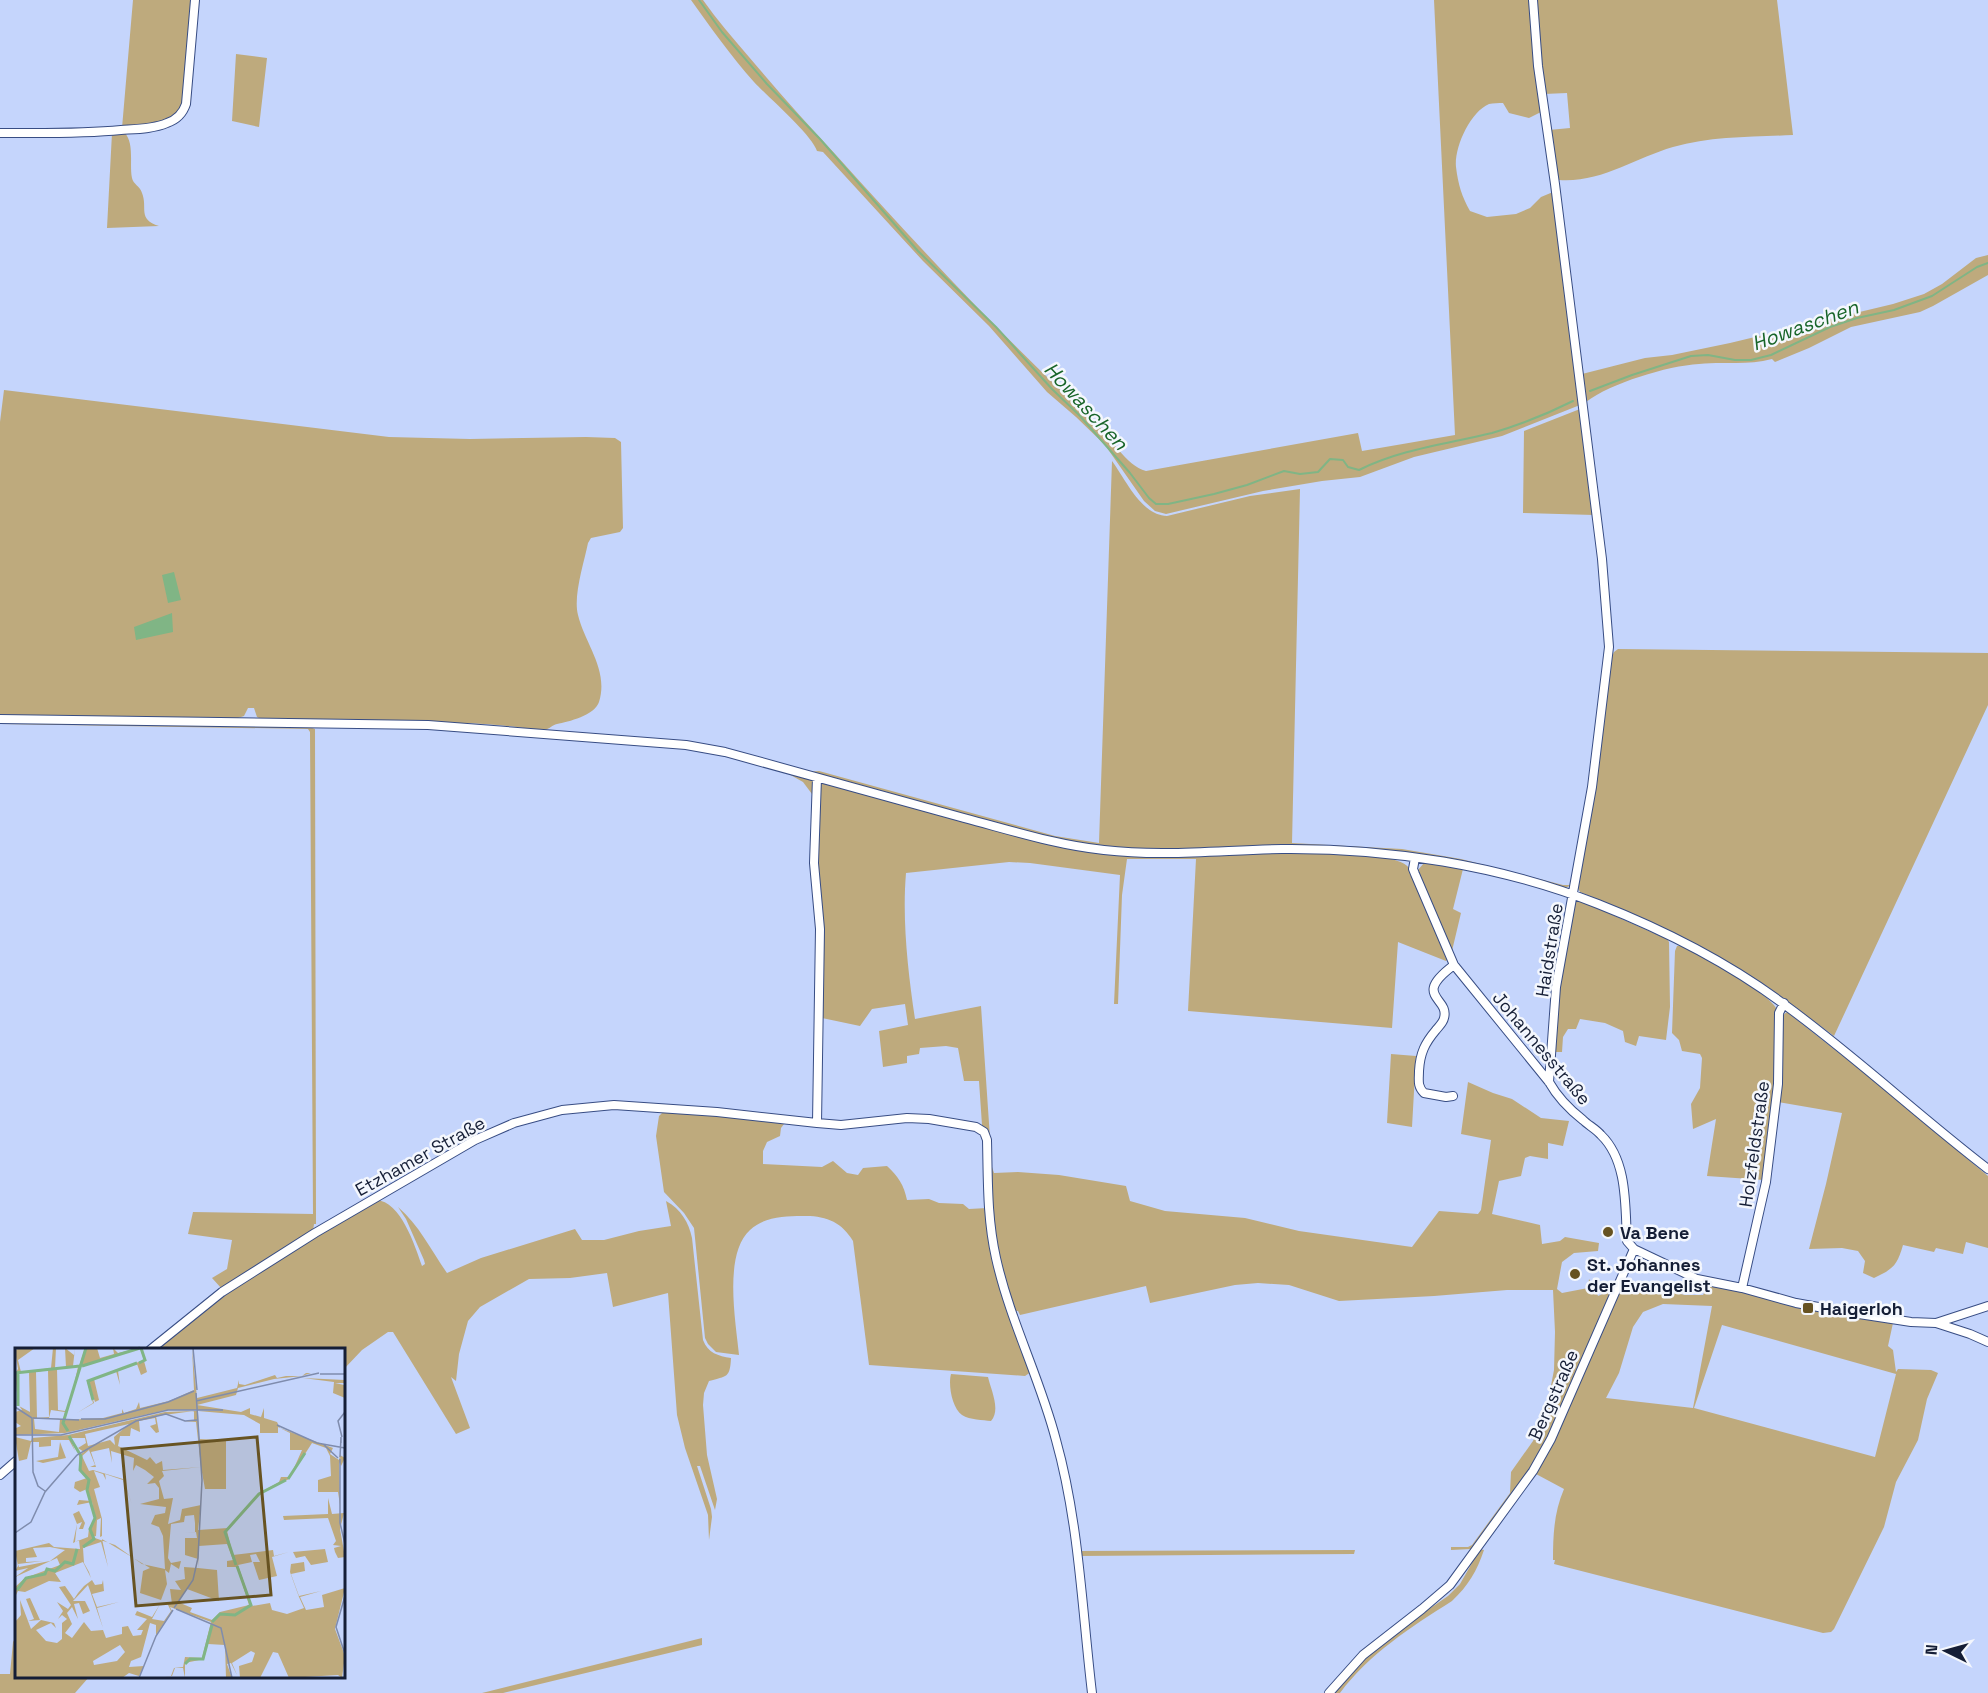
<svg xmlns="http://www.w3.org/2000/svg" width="1988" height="1693" font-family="'Space Grotesk',sans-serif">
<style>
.green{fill:#beaa7d;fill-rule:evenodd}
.water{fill:#80b585}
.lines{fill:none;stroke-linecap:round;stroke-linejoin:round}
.stream{stroke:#80b585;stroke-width:2}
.minor-casing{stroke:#384d84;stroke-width:10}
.minor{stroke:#fff;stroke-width:8}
.poi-dot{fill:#675322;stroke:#f4f7fd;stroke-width:2}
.labels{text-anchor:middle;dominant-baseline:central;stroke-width:5;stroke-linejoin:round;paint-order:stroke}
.street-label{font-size:18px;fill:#151e36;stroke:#f4f7fd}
.poi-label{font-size:18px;font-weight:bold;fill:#151e36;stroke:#f4f7fd;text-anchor:start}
.water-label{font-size:20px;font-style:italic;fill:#186529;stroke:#f4f7fd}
.inset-river{fill:none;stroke:#80b585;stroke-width:3}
.inset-road{fill:none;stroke:#7f8cad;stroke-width:1.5}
.view{fill:#675322;fill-opacity:0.15;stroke:#675322;stroke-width:3}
.inset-edge{fill:none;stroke:#151e36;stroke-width:3}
</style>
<rect width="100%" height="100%" fill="#c5d5fc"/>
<!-- green -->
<path class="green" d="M133,0H192L182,109L166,122L122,128Z
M691,0H703C717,20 733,38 749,57C777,90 806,123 836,155C919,247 1003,338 1095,422C1110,436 1126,466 1146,471L1358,433L1362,451L1455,435L1434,0H1531L1541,112L1529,118L1509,113L1503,103C1499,103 1493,103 1489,104C1470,112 1454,148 1456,167C1458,184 1462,197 1470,211L1487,217L1516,214L1530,208L1541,197L1553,192L1580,405L1502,436L1414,457L1360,477L1322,481L1263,491L1166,514L1155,511L1144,501L1105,445L1076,417L1047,392L989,326L923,261L823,152L817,151C812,135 768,97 754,82C731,56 711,28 691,0Z
M1535,0H1777L1793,135C1753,137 1712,136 1673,147C1635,158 1601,183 1559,180L1557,179L1549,130L1570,128L1567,93L1544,94Z
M236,54L267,58L259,127L232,121Z
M124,132C135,143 129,164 132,178C133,184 140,186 142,193C148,208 137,219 159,226L107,228L112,133Z
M1988,255V275L1933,306L1920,312L1851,327L1809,348L1775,362L1772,359C1748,366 1724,361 1699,364C1667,366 1611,383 1586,402L1582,374L1645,358L1672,355L1730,343L1893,304L1924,294L1942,284L1976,258Z
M4,390L389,437L470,439L586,437L615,438L621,442L623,528L620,532L591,538L588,543C584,563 573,596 578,615C585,644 609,670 599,702C595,715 568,722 557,724C552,725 550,729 544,730C536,730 526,728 517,727C497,725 478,723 458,723C392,720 327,720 261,719L257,717L254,708H248L244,716L235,719L0,716V422Z
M1580,409L1594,515L1523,513L1524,431Z
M1112,461C1126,480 1141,515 1167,516L1250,496L1300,489L1292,843L1402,849L1461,859L1563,885H1572L1565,888L1461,861L1292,847V854C1315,854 1398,851 1409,868L1448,959L1446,961L1398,942L1392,1028L1188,1011L1196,859H1127L1122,895L1118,1004H1114L1120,875L1030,863L1009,862L906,873C902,920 908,972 915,1019L981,1006L992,1167L994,1173L1018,1172L1059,1175L1126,1186L1130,1201L1165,1211L1245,1218L1299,1231L1412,1247L1439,1211L1478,1214L1481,1210L1491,1140L1461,1134L1468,1082L1493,1093L1512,1099L1541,1118L1569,1121L1563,1146L1548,1143V1159L1530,1156L1525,1158L1521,1176L1499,1181L1492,1214L1540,1225L1542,1244L1560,1241L1565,1237L1599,1243L1598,1251L1574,1253L1562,1262L1557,1289L1562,1293L1588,1288L1589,1279L1595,1288L1598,1296L1616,1288L1639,1292L1658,1289L1685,1295H1703L1709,1284L1893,1323L1888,1346L1893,1350L1896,1372L1898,1369L1931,1370L1938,1373L1927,1399L1918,1440L1896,1482L1884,1527L1834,1629L1831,1632L1823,1633L1554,1564L1555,1560H1553C1553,1535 1554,1512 1564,1489L1536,1474L1501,1511L1471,1549L1451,1550V1547H1468L1472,1545L1510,1493L1511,1472L1533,1441L1547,1406L1554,1370L1555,1332L1553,1290H1507L1434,1296L1339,1301L1289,1285L1258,1283L1235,1285L1150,1303L1146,1286L1020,1315L1018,1311H1014L994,1244L982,1125L979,1081H964L958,1048L946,1046L920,1048L919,1054L907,1056V1063L883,1067L879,1031L908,1025L905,1004L872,1009L860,1026L822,1018L815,798L803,782L787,773L819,771L1055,836L1099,843ZM1663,1304L1712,1306L1693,1408L1606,1398L1619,1373L1633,1327L1643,1312ZM1722,1325L1896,1374L1875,1457L1694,1408Z
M1618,649L1988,653V705L1834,1036C1812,1020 1790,1003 1768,987C1709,948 1645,918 1580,892L1578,888L1593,803L1612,656L1614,652Z
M0,722L307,726L315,729L316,1224H314L313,1231L222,1289L212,1278L227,1269L232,1240L188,1234L193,1212L313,1214L310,732L308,729L0,724Z
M1424,863L1463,869L1453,909L1461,913L1451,955L1417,871Z
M1581,901L1667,939L1669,942L1670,1007L1666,1040L1639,1036L1636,1046L1625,1042L1623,1031L1605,1023L1580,1019L1576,1029H1568L1563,1037L1562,1052H1553L1556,1000L1572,910L1576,902Z
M1682,945C1699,955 1770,994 1776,1008L1777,1078L1764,1180L1707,1176L1716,1119L1693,1129L1691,1104L1700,1088L1702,1058L1700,1054L1682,1051L1679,1040L1672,1033L1675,951L1677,946Z
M1787,1012L1877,1083L1988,1176V1248L1966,1242L1963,1254L1936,1248L1934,1252L1903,1245C1897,1266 1893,1269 1874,1278L1863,1273L1865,1261L1858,1251L1842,1248L1809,1249L1826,1184L1842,1113L1778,1102L1780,1017Z
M1391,1054L1416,1056L1412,1127L1387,1123Z
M669,1111L787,1120L781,1128L780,1136L767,1142L763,1151V1164L822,1167L833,1161L847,1173L858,1175L863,1168L887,1166C898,1176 904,1185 907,1200L929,1199L939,1203L963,1204L969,1209L987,1208L989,1232L1031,1372L1025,1376L869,1365L853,1241C842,1222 825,1215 802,1216C784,1216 764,1217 750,1230C723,1255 736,1322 739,1355L716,1352L708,1344L705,1338L694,1228L684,1213L664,1192L656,1136L659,1116L662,1113Z
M376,1200C401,1201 415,1246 422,1266L425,1264L424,1260L406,1219L398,1207C419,1225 431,1250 447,1273L481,1258L575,1229L582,1240H604L639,1231L671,1226L666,1201C681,1209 689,1223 692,1238L703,1340C708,1353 718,1356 731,1358C730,1378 727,1376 709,1381L704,1393L703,1405L707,1455L717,1499L715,1510L700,1466H697L711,1509L712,1517L709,1540L708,1515L685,1448L677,1415L668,1293L613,1307L607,1273L570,1278L529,1279L480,1307L468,1321L459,1354L456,1381L451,1377L470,1428L456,1434L393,1332H388L362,1350L344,1369V1350H153L180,1327L248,1278Z
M951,1374L988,1377C991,1390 1001,1410 991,1421C983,1420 970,1420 962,1415C952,1408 948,1385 951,1374Z
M1480,1549L1484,1550C1477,1571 1468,1586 1452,1601C1411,1627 1369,1654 1340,1693H1333L1361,1662L1413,1620L1448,1596L1460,1584Z
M1355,1550L1354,1554L1079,1556L1078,1551Z
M16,1637V1676L89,1677L75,1693H0V1674H10L13,1642Z
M702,1638V1645L503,1693H482Z"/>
<!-- water -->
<path class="water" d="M174,572L181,600L168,603L162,575Z
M172,613L173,632L136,640L134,627Z"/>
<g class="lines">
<!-- stream -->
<path class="stream" d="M699,0L722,32L767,84L820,139L918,251L996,327L1052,389L1080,416L1130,473L1149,498L1156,504H1168L1214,494L1247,485L1284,471L1300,474L1318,472L1330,459L1343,460L1348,467L1359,470C1401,449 1447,444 1492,433C1520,425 1547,414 1573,401
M1590,391L1632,375L1691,356L1708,355L1735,360H1751L1771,355L1830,327L1857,318L1894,310L1932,296L1977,267L1988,263"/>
<defs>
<path id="minor" d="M1533,0L1538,66L1555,184L1602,559L1609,647L1592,787L1556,987L1549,1082
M0,133C40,133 81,134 121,130C136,129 153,129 167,123C176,120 183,113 186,104L195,0
M0,719L428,725L686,745L725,752C805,774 884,796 964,818C1010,830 1056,845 1104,850C1163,857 1223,850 1282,849C1389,848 1499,865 1598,904C1664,930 1729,963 1785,1005C1855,1056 1919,1116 1988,1169
M817,778L814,863L820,929L817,1123L841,1125L907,1118L929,1119L976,1127L984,1132L987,1140C988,1180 987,1218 996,1258C1010,1321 1040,1378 1056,1440C1079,1522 1082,1609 1092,1693
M1415,858L1413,869L1415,874L1454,965L1549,1082C1558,1098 1569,1109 1583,1120C1588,1125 1596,1129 1601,1135C1628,1161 1625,1207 1627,1241L1634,1249L1697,1279L1742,1288L1796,1303L1846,1312L1911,1322L1936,1323L1988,1306
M1453,1096L1446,1097L1424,1093C1417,1086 1419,1080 1419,1071C1420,1053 1425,1043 1436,1030C1439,1026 1443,1023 1444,1018C1450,997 1411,997 1454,965
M1742,1288L1766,1182L1778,1084L1779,1013L1784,1003
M1936,1323L1970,1334L1988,1342
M150,1350L222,1292L315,1233L475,1140L514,1123L562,1110L614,1105L717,1112L817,1123
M0,1475L16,1461
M1329,1693L1363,1655L1422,1609L1450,1585L1533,1471L1551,1439L1634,1249"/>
</defs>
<!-- minor casing -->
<use href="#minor" class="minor-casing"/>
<!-- minor -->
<use href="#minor" class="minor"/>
</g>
<!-- markers -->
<g class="poi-dot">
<circle cx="1608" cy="1232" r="6"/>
<circle cx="1575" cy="1274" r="6"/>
<rect x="1802" y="1302" width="12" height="12" rx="3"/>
</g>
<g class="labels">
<!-- street labels -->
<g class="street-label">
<text transform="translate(1549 950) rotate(-81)">Haidstraße</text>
<text transform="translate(1542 1048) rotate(50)">Johannesstraße</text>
<text transform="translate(1754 1144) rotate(-82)">Holzfeldstraße</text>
<text transform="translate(420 1156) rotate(-29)">Etzhamer Straße</text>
<text transform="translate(1553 1395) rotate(-66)">Bergstraße</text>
</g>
<!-- poi labels -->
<g class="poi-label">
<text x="1620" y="1232">Va Bene</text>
<text x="1587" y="1264">St. Johannes<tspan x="1587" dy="21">der Evangelist</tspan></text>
<text x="1820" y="1308">Haigerloh</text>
</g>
<!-- water labels -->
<g class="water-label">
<text transform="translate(1805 325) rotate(-20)">Howaschen</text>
<text transform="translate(1086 406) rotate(47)">Howaschen</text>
</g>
</g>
<!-- overview -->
<g transform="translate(15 1348)">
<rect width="330" height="330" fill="#c5d5fc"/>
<path d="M4,0H20L3,12L6,24L36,20L38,0H41L40,20L51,19L50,0L59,7L60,0L58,18H64L70,0H82L85,10L99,6L98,0L103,5L126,0L130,12L129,13L132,24L126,27L122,16L103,23L105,37L101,23L79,31L84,52L80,54L73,33L79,55L62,65L78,55L72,33L129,12L125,0L65,19L49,72L88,70L107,65V61L109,65L121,61L124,54L125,60L154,53L179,42L177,0L182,50L222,40L224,32V36L230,37L260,27L262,30L271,28H287L291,25H296L287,28L259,31L223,40L221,47L182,57L226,64L235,60V66L246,69L249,60V70L262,74L265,80L318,100L315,106L324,112L325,107L330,110L326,118L324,114L325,157L323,144H303V132L316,128L315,108L311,100L297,95L274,131L246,145L212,183L218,207L258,202L259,208L274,204L257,209L262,228L244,232L238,214H245L241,206L235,207L237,214L223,217L237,258L255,255L257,262L272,266L289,260L284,249L275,224L276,216L289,214L290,223L276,226L284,248L306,243L285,249L291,262L309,259L307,247L330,240L320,281L330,308L327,330L323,327L274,330L263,305L258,304L245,330H225L224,318L237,314L240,305L236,303L217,315L222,327L216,315L212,316L217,330H211L210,297L193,296L189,311L170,315V330L168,320H160L157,328L145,330L156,328L159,320L168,319L170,309L187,310L196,274L155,259L157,263L141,287V277L135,275L126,309L116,313L114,319L129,318L124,328L114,325L107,330H0V274L6,267L5,252L13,273L19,271L11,251L15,250L25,272L13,273L16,281L26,272L39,275L41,280L36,275L21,282L31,293L42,295L47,291V275L52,271L47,267L43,271L48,263L42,254L53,261L56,257L44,239L50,238L59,251L63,245L69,238L77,232L80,237L87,236L88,232L89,243L77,246L82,259L104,254L82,260L88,280L73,237L58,253H70L75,263L68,266L64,255L59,256L63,271L57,259L52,265L57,276L50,285L57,290L69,274L76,283L88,282L91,290L107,286V279L113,278L118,288L126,287L128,282H122L132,271L120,267L122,263L137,269L145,256L137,271L149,273L156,263L152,255L157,256L155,241L166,242L160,233L170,231L169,219L183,220V211L170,207V190H182L181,184L170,185L180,184V175L179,167L170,168L169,174L156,176L153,210L156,215L166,213L164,221L156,216L154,225L150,222L152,236L146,252L125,245L128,223L135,220L87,191L93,219L86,194L68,200L69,215L74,224L76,230L68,214L40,225L46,234L34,233L10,244L3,243L0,249V239L10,230L45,217L42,210L0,229L13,220L0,223L3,218L0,203L34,195L39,199L65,201L64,192L58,195L62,176L58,166L64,163L70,175L68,181H64L67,174L62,176L60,194L73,189L74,180L80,173L77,154L62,157L64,152L76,153L72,141L65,144L59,140L60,134L72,130L65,121L64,107L69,104L63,100L71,95L70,90H55L60,103L54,92H36V98L24,99V103V94H16L12,111L4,113L0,89L16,93L17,90L53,87L150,64L209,62H151L50,85L0,87V75L1,80L6,78L0,74V64L7,62L3,56L0,25L3,21L0,3ZM63,19L55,54L50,63L43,62L42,21ZM33,22L34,69L22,70L21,24ZM14,24L15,64L4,58L3,45L4,25ZM36,62L50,64L48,72L38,70L45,71L44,84L20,81L19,71L34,70ZM179,63V73H168L181,74L186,119L148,122L147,113L141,116L135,109L132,112L103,98L105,88H115L116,80L125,84L124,73L140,70L141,76L135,78L141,85L144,84L141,68ZM183,63L229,67L245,76V85H263V79L275,85V102H287L275,129H266L264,134L248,143L213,180L183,182L186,157L167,161L165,172L153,176L158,150L149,151L144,133L149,128L147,123L186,119L190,141H211V92L184,91ZM114,76L99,89L100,97L95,92L73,98L70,86ZM94,100L97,115L96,103L119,110L118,123L121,117L130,122L139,129L132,136L140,135L144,140V151L125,156L151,159L150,165L140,167L136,176L144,179L148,188L150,221L127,216L100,197L77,189L81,188L82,172L86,170L85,189L87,188V171L79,141L85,139L79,123L88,126L91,132L90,126L108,132L117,156L108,131L78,122L74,123L67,108L74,102L80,117L75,119H81L76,104ZM212,196L218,212L212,213V219H222L234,257L205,264L197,272L175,264L177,260L163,254L172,241L204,253L202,222L183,220L184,198ZM35,199L50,202L35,213L4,219L3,216L28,213L11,214V210L22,209L18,200ZM105,297L110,304L102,313L79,317L78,313ZM288,30L330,32L329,35H320L329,37L330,50L318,45L319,34ZM45,94L51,110L28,115L21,113L43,109ZM313,150L317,166L329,165L325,181L330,209L323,210L320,204L319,200L326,198L318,197L321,193L313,170L269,172L268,168L313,166ZM310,201L313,214L296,217L290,208L281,210L278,204Z" fill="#beaa7d" fill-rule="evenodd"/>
<path class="inset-river" d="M124,15L130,12L126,0M67,18L125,0M0,25L65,18M78,52L73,33L122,15M3,58V25M53,83L48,75L71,0M54,88L66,108L65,122L74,132L72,142L80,170L75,181L79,191L68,199M273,131L290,105M221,217L210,184L244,146L271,132M2,242L11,230L30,226L32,221L40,223L50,214L58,216L62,201M197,274L205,266L220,267L236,257L222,218M170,316L175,311H188L197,277"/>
<path class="inset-road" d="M178,0L182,42M305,26H330M181,53L304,25M0,59L17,70L18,124L23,138L30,143M18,70L64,72M66,71H90L153,54L179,43M262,77L302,95L330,100M0,87H46L153,62H208M327,89L323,73L330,64M309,97L323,110M325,109L326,89V95M325,111V175L330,196M0,185L16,174L30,144L62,107L121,73L151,66L170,73L182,72M330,248L321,279L330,306M159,260L178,232L183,210L187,132L181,45M161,261L206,280L217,330M124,330L141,288L158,262"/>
<path class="view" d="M242,89L256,247L121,258L107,101Z"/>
<rect width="330" height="330" class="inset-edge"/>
</g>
<!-- north arrow -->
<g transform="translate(1946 1651) rotate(275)" stroke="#f4f7fd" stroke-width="4.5" paint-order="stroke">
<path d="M0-4.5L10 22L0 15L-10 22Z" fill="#151e36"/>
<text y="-9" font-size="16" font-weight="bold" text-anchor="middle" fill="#151e36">N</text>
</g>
</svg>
